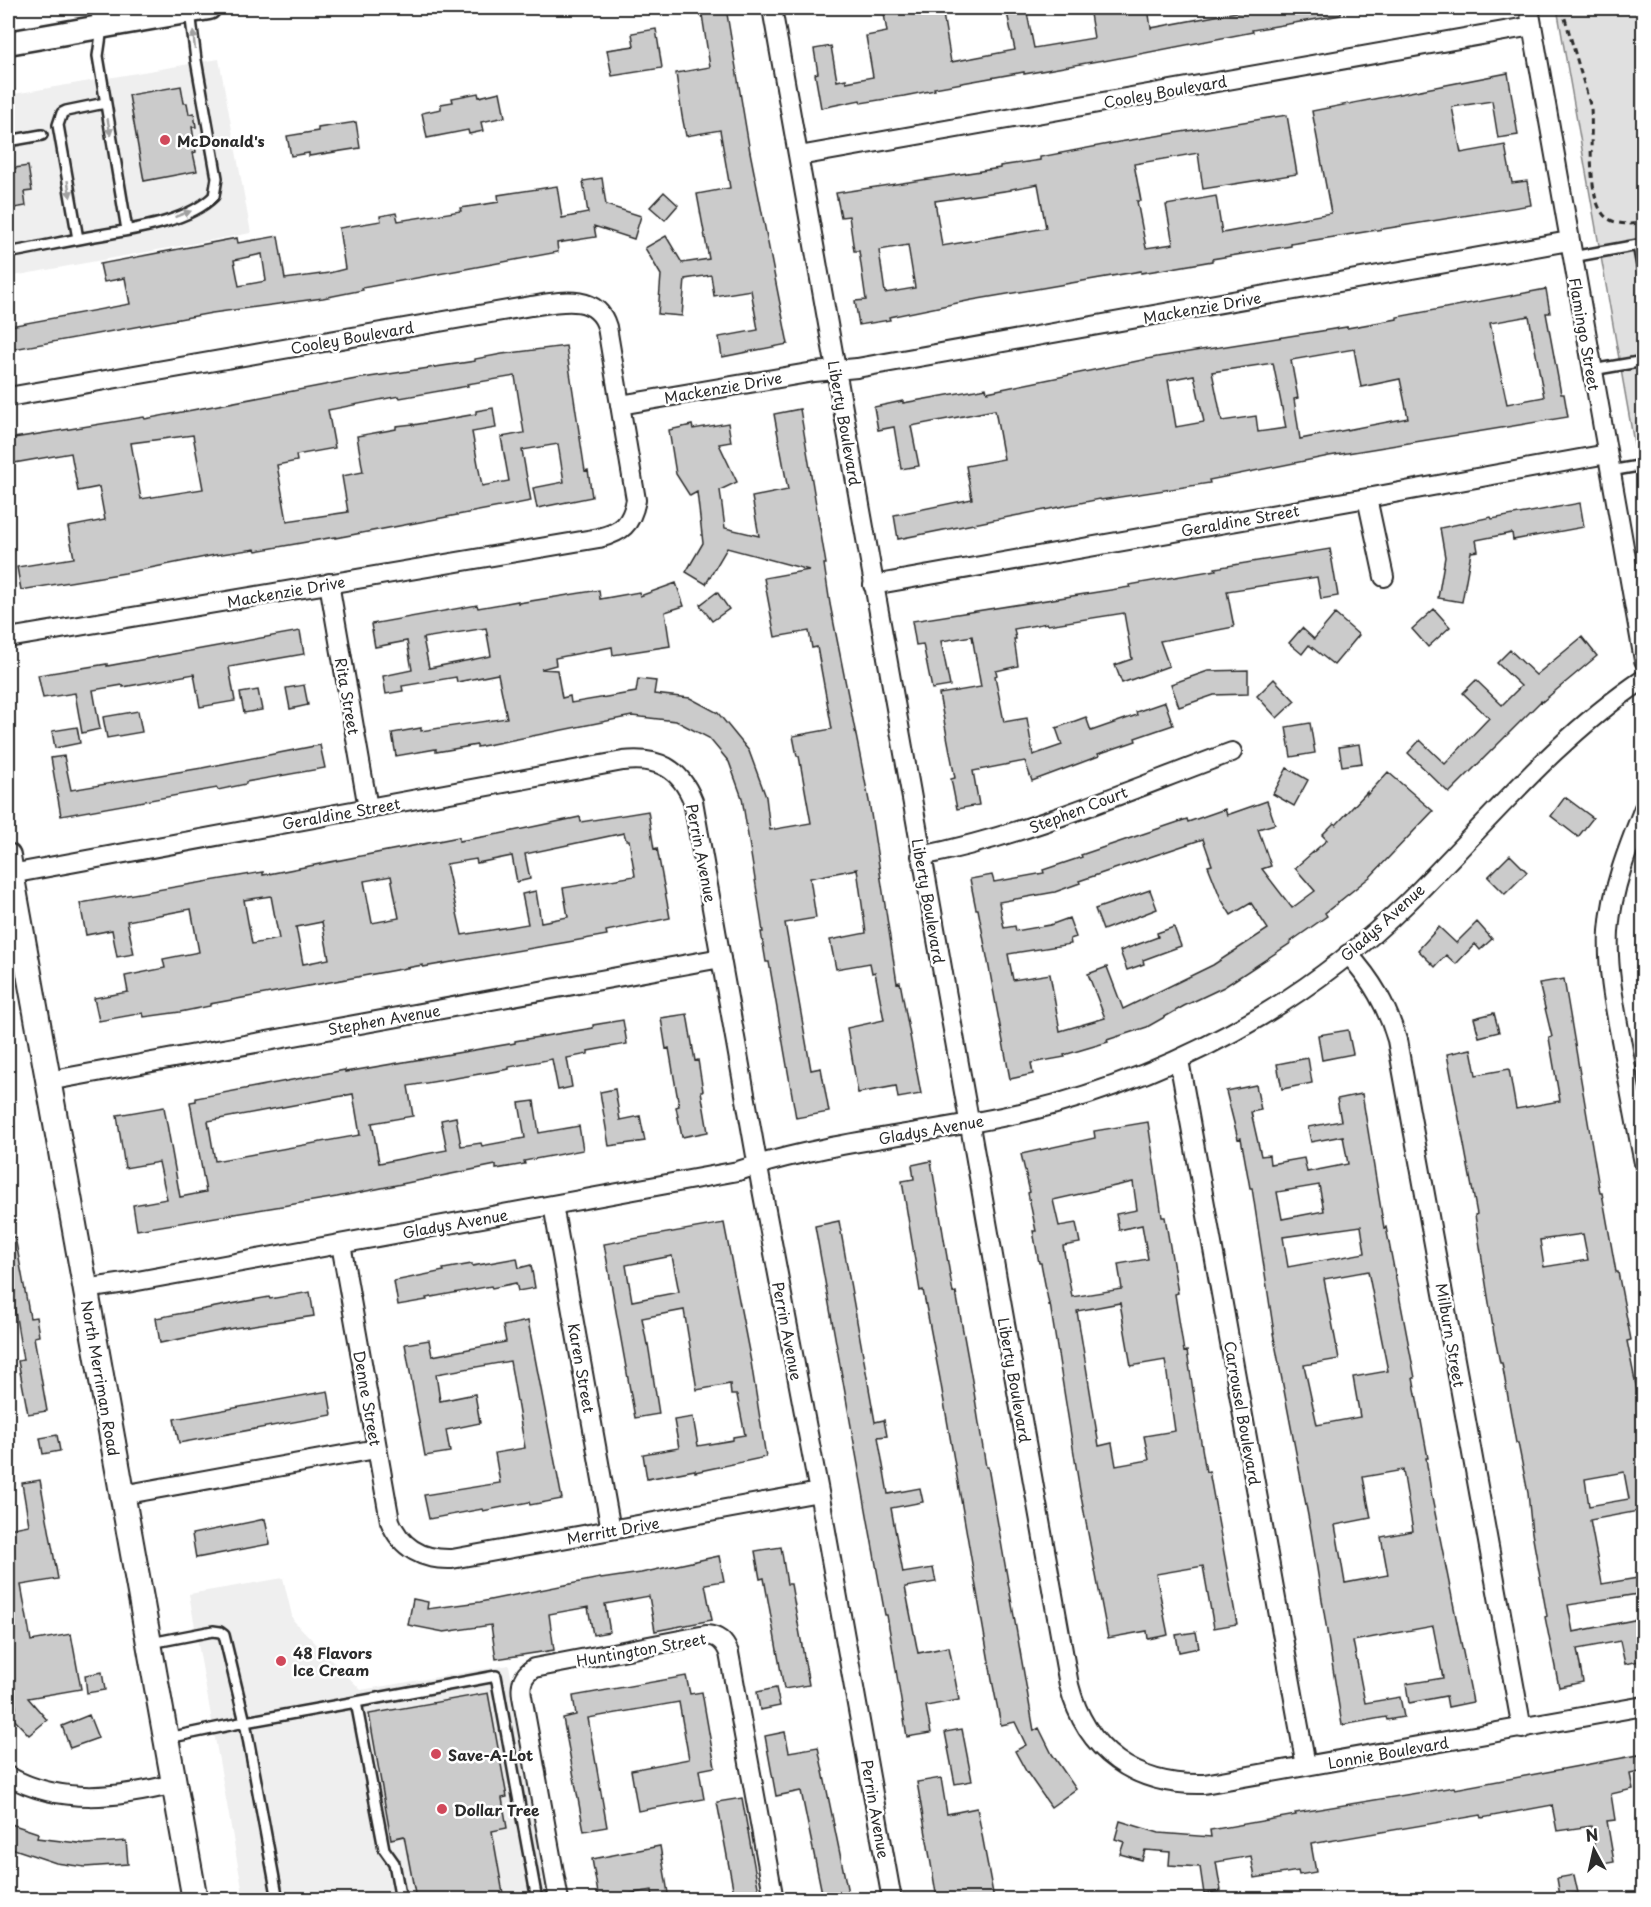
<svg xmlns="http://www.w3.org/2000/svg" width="1651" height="1907" font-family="'Playpen Sans',sans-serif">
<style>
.built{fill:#efefef}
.green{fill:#e0e0e0;stroke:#868686;stroke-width:1.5}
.building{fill:#cbcbcb;stroke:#2b2b2b;stroke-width:1.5;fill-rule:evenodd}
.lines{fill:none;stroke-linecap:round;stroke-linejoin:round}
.service-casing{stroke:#2b2b2b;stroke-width:14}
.minor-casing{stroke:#2b2b2b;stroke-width:22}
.tertiary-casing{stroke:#2b2b2b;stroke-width:27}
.secondary-casing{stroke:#2b2b2b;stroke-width:28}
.path{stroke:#2b2b2b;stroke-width:3;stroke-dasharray:6 4.5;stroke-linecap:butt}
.service{stroke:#fff;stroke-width:9}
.minor{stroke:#fff;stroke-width:18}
.tertiary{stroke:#fff;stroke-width:22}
.secondary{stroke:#fff;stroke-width:24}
.oneway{fill:#a0a0a0}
.poi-dot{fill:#d1495b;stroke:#fff;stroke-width:2}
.labels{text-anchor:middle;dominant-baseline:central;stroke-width:5;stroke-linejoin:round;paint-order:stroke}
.street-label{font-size:15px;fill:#2b2b2b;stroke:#fff}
.poi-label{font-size:15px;font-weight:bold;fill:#2b2b2b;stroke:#fff;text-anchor:start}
</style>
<rect width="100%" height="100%" fill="#fff"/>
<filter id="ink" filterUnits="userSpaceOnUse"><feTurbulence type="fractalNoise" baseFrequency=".0167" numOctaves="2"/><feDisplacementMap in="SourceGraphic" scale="12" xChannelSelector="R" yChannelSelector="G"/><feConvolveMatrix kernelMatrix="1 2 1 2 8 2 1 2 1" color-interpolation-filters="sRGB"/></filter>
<g filter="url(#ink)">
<!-- built -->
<path class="built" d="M219,59L251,233L8,277V95Z
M283,1578L293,1620L361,1690L509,1665L550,1899H244L189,1594Z"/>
<!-- green -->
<path class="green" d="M1557,8H1643V494Z"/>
<!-- building -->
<path class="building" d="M701,8H726L750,152L788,344L722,357L719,337L758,330L751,290L714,296L711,275L685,279L682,316L658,314L661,275L645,248L666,236L682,263L709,259L697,194L730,188L720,130L686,136L682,116L676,73L710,67Z
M883,8H942L951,62L1015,50L1006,8H1026L1034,48L1094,38L1089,8H1148L1151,28L1258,8H1341V15L1252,30L1253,32L1104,61L1103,60L1024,74V72L934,88L935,90L904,96L861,103L860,100L821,108L815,74L818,73L814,49L831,46L837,81L846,79V82L873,77L866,36L887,32Z
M656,29L662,68L612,76L607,50L634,46L632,33Z
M1508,73L1518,135L1498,138L1492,101L1452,107L1461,153L1505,145L1512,183L1527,181L1531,205L1291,244V246L1212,259V261L1172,268L1141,273V271L972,300L889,317L890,320L859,325L855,301L866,300L859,251H854L849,216L841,217L836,193L1000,168V166L1040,160V157L1119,142L1287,115L1297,174L1203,189L1198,153L1134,164L1141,201H1137L1146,248L1173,244L1166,205L1216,196L1222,233L1331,213L1312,111ZM1038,184L1046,228L942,246L935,201L1011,190V189ZM908,245L915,288L885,293L879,250Z
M181,86L184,103H187L189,114L194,113L196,127H192L196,152L193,153L197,171L144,181L129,95Z
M500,92L505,117L481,122L483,131L469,134L468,130L427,138L422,113L441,109V104L453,102L452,98L478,93L479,97Z
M356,122L360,148L309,156V153L291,156L287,136L318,131V128Z
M28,166L32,191L24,192L26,206L8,209V169Z
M602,178L606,205L641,216L634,239L594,226L596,237L557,243L558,252L362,288L363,290L323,298L212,313L14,349L10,326L130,304L125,278L104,282L100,264L237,238L238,243L278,236L285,279L329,273L345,269L339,228L381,221L380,216L396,213L398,221L461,211L460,208L499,202L498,195L557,186L562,218L588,213L583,181ZM262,254L266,281L239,286L234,260Z
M664,192L678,205L665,220L650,207Z
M1546,289L1550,313H1546L1561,394H1564L1568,417L1329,456L1209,480L1210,483L1101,500L1100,499L898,539L894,515L972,499L966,466L1004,459L995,410L911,426L919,466L901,469L894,427L878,430L874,407L903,401V403L986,388L987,392L1157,357L1347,327V328L1397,319V317ZM1529,316L1544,397L1507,404L1490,323ZM1354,349L1361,387L1400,379L1408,418L1300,439L1294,399L1298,398L1291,360ZM1273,363L1286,428L1258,432L1256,416L1222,421L1212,372ZM1194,375L1204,422L1176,427L1168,380Z
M566,346L585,471L588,470L592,497L537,508L533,488L564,482L558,444L522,450L531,501L335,538V537L256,551L255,549L215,555L125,573L21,590L17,567L74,558L68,527L105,520L99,487L78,491L71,453L8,464V439L144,417L145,419L356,379L475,361V359L502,354ZM515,376L524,433L501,437L509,481L482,486L472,432L496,428L493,408L476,411V414L413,425V424L396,426V429L357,436L363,472L342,476L348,512L287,521L277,465L297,461L296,455L335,448L328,410L399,396L400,398L468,386L467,384ZM193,435L203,489L141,499L131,443Z
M800,409L826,564H824L830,604L869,801L897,983L900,982L921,1094L898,1098L896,1086L858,1093L847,1028L884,1020L875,972L872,973L870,963L836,969L830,940L866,933L857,869L810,878L816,918L785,923L811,1070L821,1068L829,1112L796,1118L769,962H766L761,932H763L757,892L742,798L729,762L709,738L676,721L632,716L477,747V745L436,752V749L396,756L392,733L421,728V731L507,718L498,674L457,682L456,677L402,686L403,691L386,694L383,676L412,670L407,641L375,647L371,624L477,605L478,608L518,601V603L599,590L600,599L639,592L640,596L676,583L684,606L665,612L670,646L613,655L612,647L555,658L556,665L541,669L557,670L562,698L570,696L571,703L636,692L638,679L656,681L654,694L690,698L718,713L749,751L766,797L770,830L811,823L799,756H797L793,736L832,729L817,647L812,648L809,631L775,637L764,578L809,570L727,548L706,584L686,572L703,543L697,492L690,496L676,474L669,430L692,425L693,429L728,423L731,442L719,444L737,482L720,490L725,528L759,536L752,497L788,490L774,414ZM486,628L491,656L429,668L423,638Z
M1580,503L1584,527L1513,540L1512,533L1476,540L1478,551L1471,552L1462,602L1438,598L1445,557L1440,528L1491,517L1492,519Z
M1330,549L1338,596L1321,599L1317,577L1227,591L1234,627L1160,641L1169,666L1122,683L1115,665L1132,659L1124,613L1048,625L1047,623L1014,629L1016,639H1014L1018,666L996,671L997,675L995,676L1004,722L1027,718L1033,755L1062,745L1056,728L1086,717L1091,731L1137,715L1136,712L1165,702L1173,725L1135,738L1136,741L1098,754L1099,756L1032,781L1025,761L973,771L979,805L957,809L951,779L955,778L939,694L981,687L972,636L941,641L950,686L932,689L923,644L916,645L912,621L1130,587L1129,585L1216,570L1215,568Z
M717,592L729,609L712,621L700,605Z
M1434,609L1450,627L1428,647L1412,629Z
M1335,614L1359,635L1334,665L1309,645L1302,654L1289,643L1302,628L1314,639Z
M300,631L304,654L229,667L235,701L200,707L194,674L123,687V685L93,690L100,729L82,733L75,693L43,698L38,675L107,664V666Z
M1582,637L1597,656L1542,702L1541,701L1449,793L1408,753L1420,740L1445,764L1489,718L1463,693L1476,680L1502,705L1521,686L1497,663L1510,650L1536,675Z
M1248,670V694L1214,695L1179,707L1171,684L1208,671Z
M1274,679L1295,701L1277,718L1257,696Z
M304,685L308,705L290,709L286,688Z
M258,690L262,710L244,713L240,693Z
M138,711L142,732L107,738L103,717Z
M1310,723L1315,753L1291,757L1286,727Z
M77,727L80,743L55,748L52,731Z
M1359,744L1362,763L1342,766L1339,747Z
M320,745L325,768L246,782V784L218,790L217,788L61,816L51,758L64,756L71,790L202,768Z
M1287,768L1308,780L1294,806L1273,794Z
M1388,772L1433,811L1371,876L1325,913L1327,916L1290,942L1291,943L1224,987L1184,1006L1147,1027L1107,1040L1108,1042L1064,1055L1065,1057L1031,1063L1033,1074L1010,1079L978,909H976L970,879L992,875L994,882L1044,873L1043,870L1082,857L1081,855L1187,819L1188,822L1225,809L1227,815L1267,801L1275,824L1258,829L1271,866L1262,869L1292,908L1315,891L1295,868L1327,840L1322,835L1334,823L1336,825L1367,792V795ZM1203,839L1212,865L1208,866L1221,899L1231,915L1251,903L1268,929L1213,965L1123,1009L1107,967L1088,974L1105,1018L1060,1031L1050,974L1013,980L1008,954L1071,944L1070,939L1076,937L1069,918L1050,925L1016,931L1015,926L1004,928L999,902L1055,892L1080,883L1079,881Z
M1565,797L1593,818L1578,837L1551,816Z
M648,811L654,849L657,848L670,918L606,931L607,935L568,942L423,967V965L210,1004V1006L180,1012L144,1017L143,1013L99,1021L94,998L128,992L125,976L165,968L163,959L199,952L191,909L127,921L134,954L117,957L112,930L86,935L80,903L263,872V875L459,837V841L499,834L580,817L581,822ZM624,833L626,840H629L635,876L563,888L568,917L541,922L536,891L522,894L528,924L462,935L446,864L476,859L477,863L512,856L517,882L530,879L525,854ZM391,876L399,918L372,923L364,881ZM271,896L279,939L252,944L244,900ZM322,922L329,959L303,964L296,927Z
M1510,855L1527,872L1505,894L1488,877Z
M1150,890L1157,909L1103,930L1095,909Z
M1477,922L1492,939L1480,950L1475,944L1456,964L1446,955L1435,967L1418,950L1439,927L1456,943Z
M1174,927L1181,946L1143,960L1144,964L1127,970L1120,951L1158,937L1157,933Z
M1564,979L1600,1193H1602L1616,1272H1618L1631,1340L1627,1341L1643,1420H1641L1644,1435V1510L1590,1520L1602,1584L1644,1577V1593L1568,1605L1573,1632L1639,1619L1644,1660L1625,1664L1620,1641L1577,1649L1583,1682L1559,1687L1545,1617L1547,1616L1532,1533L1528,1493L1518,1443H1516L1502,1363H1500L1494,1334L1475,1215L1477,1214L1447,1054L1471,1049L1476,1075L1509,1069L1516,1109L1560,1101L1549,1038L1552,1037L1539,983ZM1583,1234L1588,1260L1544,1267L1540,1240ZM1624,1472L1629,1499L1589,1506L1585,1479Z
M1494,1013L1499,1032L1479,1037L1474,1018Z
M687,1014L695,1061L698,1060L703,1091H701L708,1132L682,1137L676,1107L679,1106L669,1048L666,1049L661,1018Z
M623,1020L627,1044L588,1051V1054L567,1058L572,1087L558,1090L552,1059L509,1067V1069L408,1086L413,1116L372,1123L379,1163L447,1150L441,1120L456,1117L461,1146L481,1143L482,1146L525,1138L519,1103L534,1101L539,1133L579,1126L583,1150L524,1161L525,1164L496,1169V1165L337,1197L137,1230L133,1205L167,1199L159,1162L125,1168L117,1115L164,1107L180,1197L206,1192L190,1102L196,1101V1098L345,1070V1072L515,1043V1041L593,1028V1025ZM353,1094L360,1135L215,1161L208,1121Z
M1348,1030L1353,1054L1322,1060L1318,1035Z
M1308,1058L1312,1083L1282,1089L1277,1064Z
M1256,1085L1261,1110L1251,1112L1261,1156L1269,1155L1270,1164L1304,1158L1307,1172L1348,1164L1343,1136L1311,1142L1308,1127L1341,1121L1337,1099L1362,1094L1384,1228L1386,1227L1415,1378H1413L1428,1458H1426L1432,1498L1473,1702L1448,1707L1446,1696L1409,1703L1406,1684L1443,1678L1433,1626L1390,1634L1353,1641L1365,1703L1400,1697L1404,1717L1387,1720L1386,1717L1342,1725L1311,1531L1273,1333H1274L1252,1188H1250L1241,1138L1238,1139L1226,1091ZM1319,1185L1324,1211L1282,1219L1277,1192ZM1361,1226L1365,1253L1288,1267L1283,1237ZM1368,1271L1388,1371L1353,1377L1360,1417L1317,1425L1304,1365L1339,1359L1324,1279ZM1403,1470L1413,1531L1381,1537L1388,1575L1345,1583L1335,1525L1371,1518L1363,1477Z
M615,1089L620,1120L640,1116L645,1141L609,1146L600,1092Z
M1148,1122L1162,1217H1165L1178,1293L1175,1294L1184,1352L1187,1351L1199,1430L1206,1472L1209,1471L1237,1624L1214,1628L1203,1566L1156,1574L1168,1635L1148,1639L1147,1631L1108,1638L1080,1491L1050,1304L1049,1305L1041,1263H1039L1033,1231H1036L1028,1193L1030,1192L1021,1154L1095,1138L1094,1131ZM1133,1182L1137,1210L1116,1214L1119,1230L1142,1225L1148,1259L1118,1264L1122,1289L1072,1297L1063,1246L1080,1243L1076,1223L1059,1226L1053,1200ZM1120,1303L1131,1366L1165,1360L1175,1431L1144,1436L1149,1460L1116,1466L1112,1443L1099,1446L1077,1311Z
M931,1161L953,1293L956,1292L973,1386L986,1467H988L1034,1731L1039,1728L1052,1754L1076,1789L1051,1807L1026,1771L1015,1751L1026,1745L1015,1722L1001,1725L993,1685L940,1379L923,1290L920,1291L902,1181L914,1179L912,1165Z
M839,1221L875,1422L884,1420L887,1436L878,1437L888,1494L920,1488L923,1502L891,1508L903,1573L933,1568L936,1582L905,1587L918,1653L949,1647L959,1700L926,1706L931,1733L907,1737L887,1615H885L815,1226Z
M724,1223L751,1362L766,1457L695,1472V1470L647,1479L643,1454L679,1448L674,1420L693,1417L698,1446L733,1440V1437L745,1435L737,1395H731L730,1384L697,1390L684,1310L642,1318L647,1345L648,1344L659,1414L635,1418L604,1244ZM672,1256L679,1292L632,1301L626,1265Z
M8,1237H15L30,1318L36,1317L39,1336L34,1337L47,1411L28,1414L18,1361L23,1360L13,1299L8,1300Z
M517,1258L519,1268L531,1265L535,1288L518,1291L516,1283L492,1288L491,1286L426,1298L427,1300L398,1305L394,1281L444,1271L443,1269L472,1264V1266Z
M310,1292L314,1316L234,1328L160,1343L156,1318L269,1297L270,1299Z
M528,1321L562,1499L530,1505L529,1502L483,1511L482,1509L429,1519L424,1495L500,1483L495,1453L525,1448L510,1361L436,1374L440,1401L475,1394L480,1423L446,1430L450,1452L425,1456L405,1344L429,1340L432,1356L506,1342L503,1326Z
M328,1391L332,1415L179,1443L174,1419Z
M57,1435L60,1451L43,1454L40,1438Z
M40,1480L58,1579L21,1585L31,1641L71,1634L81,1689L28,1698L47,1720L29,1735L9,1714L16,1708L8,1652V1529L29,1525L22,1483Z
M265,1519L270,1544L196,1558L192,1534Z
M781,1547L787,1584H791L809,1685L784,1689L764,1578L760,1579L755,1551Z
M719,1556L724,1581L705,1584L712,1620L655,1631L649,1596L605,1604L610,1632L593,1635L588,1607L549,1614L554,1650L496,1659L491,1625L444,1632L408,1625L413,1599L428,1602L427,1609L480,1602L600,1578L601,1579L641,1573Z
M1196,1632L1199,1648L1179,1652L1176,1635Z
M102,1672L105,1690L87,1693L85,1675Z
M686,1676L690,1694L702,1692L715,1767L699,1770L704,1799L638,1811L631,1770L689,1759L679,1702L588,1718L607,1827L584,1831L563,1718L576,1715L573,1696Z
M776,1688L780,1706L760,1710L757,1692Z
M488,1693L507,1797L502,1798L507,1828L492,1831L504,1899H416L404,1836L391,1839L369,1714Z
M89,1715L98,1738L70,1748L62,1726Z
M962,1729L972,1781L955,1784L945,1732Z
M785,1732L789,1752L818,1747L848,1893L823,1898L801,1791L776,1796L765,1736Z
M1644,1754V1771L1630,1774L1633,1789L1611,1794L1615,1820L1607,1821L1614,1862L1597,1865L1591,1826L1557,1831L1552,1805L1482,1818L1481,1815L1311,1844L1316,1872L1299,1875L1298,1871L1255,1878L1251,1856L1216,1862L1221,1891L1204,1894L1200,1867L1169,1865L1170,1852L1145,1850L1142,1860L1120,1854L1124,1842L1115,1839L1120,1821L1159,1833L1211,1837L1210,1830L1296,1815L1295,1813L1454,1787L1455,1789Z
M941,1778L947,1814L977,1808L994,1899H937L917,1782Z
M742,1798L760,1898L750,1899H735L717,1802Z
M11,1824L38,1833L37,1838L86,1844L126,1841L128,1864L85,1867L56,1863L8,1847V1833Z
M660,1846L669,1899H653L652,1890L599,1899L592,1859Z
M1574,1875L1578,1893L1560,1896L1557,1878Z"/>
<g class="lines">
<defs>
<path id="service" d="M102,28L98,56L127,230
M8,141L42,135
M78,239L58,125L62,113L66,111L105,103
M8,253C35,248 62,242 89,237C127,230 186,224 214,196L217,178L196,60L190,11
M1572,257L1638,245L1644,277
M1592,370L1644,361
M1610,471L1644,465
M151,1643L213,1631L220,1632L224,1635L245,1722L168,1738
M356,1702L496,1676L537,1900
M278,1900L245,1722L356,1702L384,1849L394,1863L401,1900"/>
<path id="minor" d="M100,8L103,28
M772,8L1069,1685C1086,1752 1136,1786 1204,1784L1644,1706
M1529,8L1644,660
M799,156L1532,26
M8,397L531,306C558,302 597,292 607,327L636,500C631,525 622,532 599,538L8,638
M620,405L814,372L857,368L1569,241
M1367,498L1384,577
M329,583L368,808
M873,585L1367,498L1607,454
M1644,808C1628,848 1612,888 1609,931C1607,970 1615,1008 1622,1045C1629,1085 1636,1124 1644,1163
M921,856C1028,835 1129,790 1232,752
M11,874L623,761C658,757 680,768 693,801L761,1184L819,1492L892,1900
M1348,954C1372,980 1387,1006 1397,1040L1522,1729
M1179,1060L1306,1766
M48,1081L721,958
M553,1205L611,1530
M341,1244L390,1521C401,1549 424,1560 452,1559L819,1492
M85,1289L132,1282L738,1171C831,1140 930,1134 1025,1112C1109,1092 1187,1060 1261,1016C1314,984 1364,945 1408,902C1485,826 1553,740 1644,679
M122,1495L376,1449
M8,1776C60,1805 118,1798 174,1784
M559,1900L522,1696C520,1683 523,1675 534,1668L706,1635C718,1636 724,1641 729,1653L774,1900"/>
<path id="tertiary" d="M8,43L209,8"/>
<path id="secondary" d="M8,856L195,1900"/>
</defs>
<!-- service casing -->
<use href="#service" class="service-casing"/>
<!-- minor casing -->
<use href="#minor" class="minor-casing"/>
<!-- tertiary casing -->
<use href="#tertiary" class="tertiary-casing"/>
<!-- secondary casing -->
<use href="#secondary" class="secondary-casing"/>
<!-- path -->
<path class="path" d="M1562,8L1591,108C1593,134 1585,201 1607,218C1617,225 1632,225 1644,222"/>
<!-- service -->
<use href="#service" class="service"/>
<!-- minor -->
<use href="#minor" class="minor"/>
<!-- tertiary -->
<use href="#tertiary" class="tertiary"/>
<!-- secondary -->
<use href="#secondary" class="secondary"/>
</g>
<!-- one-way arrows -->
<defs><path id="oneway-solid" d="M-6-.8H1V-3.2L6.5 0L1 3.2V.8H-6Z" transform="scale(1.5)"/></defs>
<g class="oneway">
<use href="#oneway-solid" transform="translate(194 40) rotate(-96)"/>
<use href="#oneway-solid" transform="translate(109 127) rotate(80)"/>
<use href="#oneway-solid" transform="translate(69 189) rotate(80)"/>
<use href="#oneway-solid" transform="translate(183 214) rotate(-20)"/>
</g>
</g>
<!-- markers -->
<g class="poi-dot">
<circle cx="165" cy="140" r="6"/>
<circle cx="281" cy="1661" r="6"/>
<circle cx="436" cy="1754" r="6"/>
<circle cx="442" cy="1809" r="6"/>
</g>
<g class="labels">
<!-- street labels -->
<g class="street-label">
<text transform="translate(1165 91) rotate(-10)">Cooley Boulevard</text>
<text transform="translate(1202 307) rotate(-10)">Mackenzie Drive</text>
<text transform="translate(1585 334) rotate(80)">Flamingo Street</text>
<text transform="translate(352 337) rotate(-10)">Cooley Boulevard</text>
<text transform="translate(723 387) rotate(-10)">Mackenzie Drive</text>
<text transform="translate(845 423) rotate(80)">Liberty Boulevard</text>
<text transform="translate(1240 520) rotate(-10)">Geraldine Street</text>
<text transform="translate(286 591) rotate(-10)">Mackenzie Drive</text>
<text transform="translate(348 696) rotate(80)">Rita Street</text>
<text transform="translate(1078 809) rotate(-21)">Stephen Court</text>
<text transform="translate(341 813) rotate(-10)">Geraldine Street</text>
<text transform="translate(702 853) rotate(79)">Perrin Avenue</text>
<text transform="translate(929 901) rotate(80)">Liberty Boulevard</text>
<text transform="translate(1382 922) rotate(-42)">Gladys Avenue</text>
<text transform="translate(384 1019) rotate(-10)">Stephen Avenue</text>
<text transform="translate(931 1129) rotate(-10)">Gladys Avenue</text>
<text transform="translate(455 1223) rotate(-10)">Gladys Avenue</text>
<text transform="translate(788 1331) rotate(79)">Perrin Avenue</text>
<text transform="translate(1451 1335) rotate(80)">Milburn Street</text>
<text transform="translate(582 1368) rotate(80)">Karen Street</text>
<text transform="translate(101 1378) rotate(80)">North Merriman Road</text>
<text transform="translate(1015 1380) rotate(80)">Liberty Boulevard</text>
<text transform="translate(368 1398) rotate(80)">Denne Street</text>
<text transform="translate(1243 1413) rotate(80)">Carrousel Boulevard</text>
<text transform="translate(613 1530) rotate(-10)">Merritt Drive</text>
<text transform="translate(641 1649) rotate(-10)">Huntington Street</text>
<text transform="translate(1388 1752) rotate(-10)">Lonnie Boulevard</text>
<text transform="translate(876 1809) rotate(80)">Perrin Avenue</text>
</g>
<!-- poi labels -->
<g class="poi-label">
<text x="177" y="140">McDonald's</text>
<text x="293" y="1652">48 Flavors<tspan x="293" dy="17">Ice Cream</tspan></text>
<text x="448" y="1754">Save-A-Lot</text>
<text x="454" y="1809">Dollar Tree</text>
</g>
</g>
<!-- margin -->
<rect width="1651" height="1907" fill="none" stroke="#fff" stroke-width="30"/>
<rect x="15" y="15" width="1621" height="1877" fill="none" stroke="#2b2b2b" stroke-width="2" filter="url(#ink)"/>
<!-- north arrow -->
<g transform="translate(1594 1850) rotate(352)" stroke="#ffffff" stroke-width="4.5" paint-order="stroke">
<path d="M0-4.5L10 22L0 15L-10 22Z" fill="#2b2b2b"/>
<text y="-9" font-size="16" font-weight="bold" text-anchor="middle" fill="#2b2b2b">N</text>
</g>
</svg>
